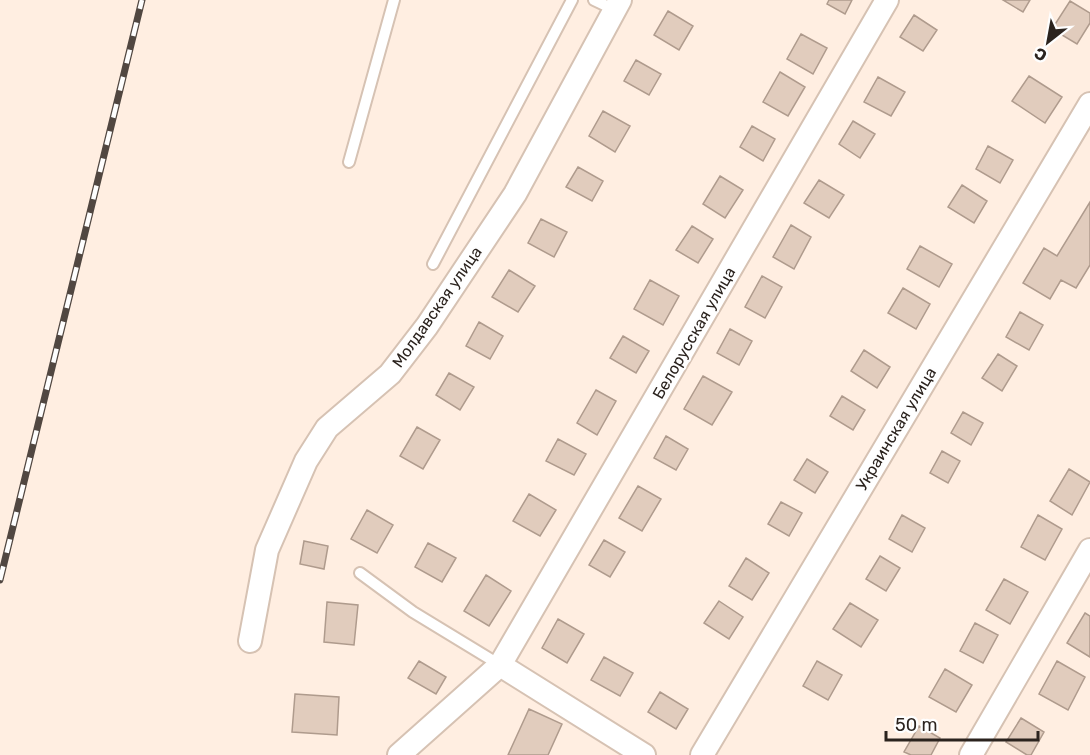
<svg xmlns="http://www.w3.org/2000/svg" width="1090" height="755" font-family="Rubik,sans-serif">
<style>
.building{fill:#e1ccbd;stroke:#af9b8d;stroke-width:1.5}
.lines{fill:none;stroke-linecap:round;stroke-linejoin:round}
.lane-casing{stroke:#d6c2b3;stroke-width:14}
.street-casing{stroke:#d6c2b3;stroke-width:26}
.lane{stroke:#fff;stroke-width:10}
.street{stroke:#fff;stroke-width:22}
.rail-casing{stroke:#514741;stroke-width:7}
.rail{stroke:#fefefe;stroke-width:4.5;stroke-dasharray:14;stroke-linecap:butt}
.labels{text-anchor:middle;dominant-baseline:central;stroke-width:4.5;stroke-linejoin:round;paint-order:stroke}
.street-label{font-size:16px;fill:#2b231e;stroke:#fefefe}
</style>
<rect width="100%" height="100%" fill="#ffeee1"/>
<!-- building -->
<path class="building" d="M829,0H852L845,14L827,4Z
M1003,0H1030L1023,12Z
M1070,1L1090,13V23L1077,44L1052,29Z
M668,11L693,26L679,50L654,35Z
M914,15L937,30L923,51L900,37Z
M801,34L827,48L813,74L787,59Z
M636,60L661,74L649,95L624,81Z
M780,72L805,87L788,116L763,102Z
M1029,76L1062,97L1045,123L1012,101Z
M878,77L905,92L891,116L864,102Z
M603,111L630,126L615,152L589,136Z
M853,121L875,134L860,158L839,144Z
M752,126L775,139L763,161L740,147Z
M988,146L1013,160L1000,183L976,169Z
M578,167L603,181L592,201L566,187Z
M720,176L743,190L725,218L703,204Z
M819,180L844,195L829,218L804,203Z
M962,185L987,201L974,223L948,207Z
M1090,202V265L1076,288L1061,280L1050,299L1023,283L1044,248L1057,256Z
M541,219L567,232L554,257L528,243Z
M791,225L811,237L794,269L773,257Z
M692,226L713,239L698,263L676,250Z
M920,246L952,264L939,287L907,269Z
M509,270L535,286L518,312L492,297Z
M762,276L782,287L765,318L745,307Z
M650,280L679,296L663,325L634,309Z
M903,288L930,304L916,329L888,313Z
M1020,312L1043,325L1029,350L1006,337Z
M479,322L503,336L490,359L466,346Z
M730,329L752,341L739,365L717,353Z
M623,336L649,351L636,373L610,358Z
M864,350L890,367L877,388L851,371Z
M998,354L1017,366L1002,391L982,378Z
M449,373L474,387L460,410L436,395Z
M703,376L732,392L712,425L684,409Z
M596,390L616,401L597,435L577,423Z
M842,396L865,410L853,430L830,416Z
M963,412L983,423L971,445L951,433Z
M417,427L440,440L423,469L400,456Z
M666,436L688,449L676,470L654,458Z
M558,439L586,454L574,475L546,461Z
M942,451L960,461L948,483L930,473Z
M807,459L828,472L815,493L794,480Z
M1069,469L1090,482L1072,515L1050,501Z
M638,486L661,499L642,531L619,518Z
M529,494L556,510L540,536L513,521Z
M781,502L802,513L789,536L768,524Z
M367,510L393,525L377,553L351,539Z
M902,515L925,528L912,552L889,539Z
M1038,515L1062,529L1045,560L1021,547Z
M604,540L625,552L610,577L589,565Z
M304,541L328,546L324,569L300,564Z
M428,543L456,558L442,582L415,567Z
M880,556L900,568L886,591L866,579Z
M746,558L769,573L752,600L729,586Z
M486,575L511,591L489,626L464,611Z
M1004,579L1028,592L1010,624L986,610Z
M719,601L743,617L729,639L704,623Z
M327,602L358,605L354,645L324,642Z
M850,603L878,620L861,647L833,629Z
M1085,613L1090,616V657L1067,643Z
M558,619L584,634L567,663L542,648Z
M975,623L998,635L983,663L960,651Z
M604,657L633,673L620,696L591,680Z
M419,661L446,677L436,694L408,678Z
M817,661L842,675L828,700L803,686Z
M1057,661L1085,677L1068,710L1039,694Z
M945,669L972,685L956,712L929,697Z
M660,692L688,709L676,729L648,712Z
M295,694L339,697L337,735L292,732Z
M529,709L562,724L548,755H508Z
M1021,718L1044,732L1031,755H1027L1006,742Z
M919,726L940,738L931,755H911L904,752Z"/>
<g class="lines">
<defs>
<path id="lane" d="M594,0L615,10
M349,162L394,0
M433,264L572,0
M360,573L413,612L500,665"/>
<path id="street" d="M250,641L267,550L306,461L327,428L390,374L427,326L515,194L620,0
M500,665L644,755
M399,755L500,665L887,0
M702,755L1090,104
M971,755L1090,550"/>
</defs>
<!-- lane casing -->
<use href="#lane" class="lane-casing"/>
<!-- street casing -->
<use href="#street" class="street-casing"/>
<!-- lane -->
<use href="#lane" class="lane"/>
<!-- street -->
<use href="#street" class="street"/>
<defs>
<path id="rail" d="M0,580L142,0"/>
</defs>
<!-- rail casing -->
<use href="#rail" class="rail-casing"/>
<!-- rail -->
<use href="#rail" class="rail"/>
</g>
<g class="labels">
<!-- street labels -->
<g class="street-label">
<text transform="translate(437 307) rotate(-55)">Молдавская улица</text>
<text transform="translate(694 333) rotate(-60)">Белорусская улица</text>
<text transform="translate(896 429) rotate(-59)">Украинская улица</text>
</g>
</g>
<!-- north arrow -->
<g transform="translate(1048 42) rotate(211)" stroke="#fefefe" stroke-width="4.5" paint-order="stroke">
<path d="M0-4.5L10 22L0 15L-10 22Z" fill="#2b231e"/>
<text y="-9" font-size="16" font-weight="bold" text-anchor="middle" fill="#2b231e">С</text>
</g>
<!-- scale -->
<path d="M886 731v9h152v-9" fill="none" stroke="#2b231e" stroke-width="3"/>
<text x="895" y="731" font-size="18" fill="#2b231e" stroke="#fefefe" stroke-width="4.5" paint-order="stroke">50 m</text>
</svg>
